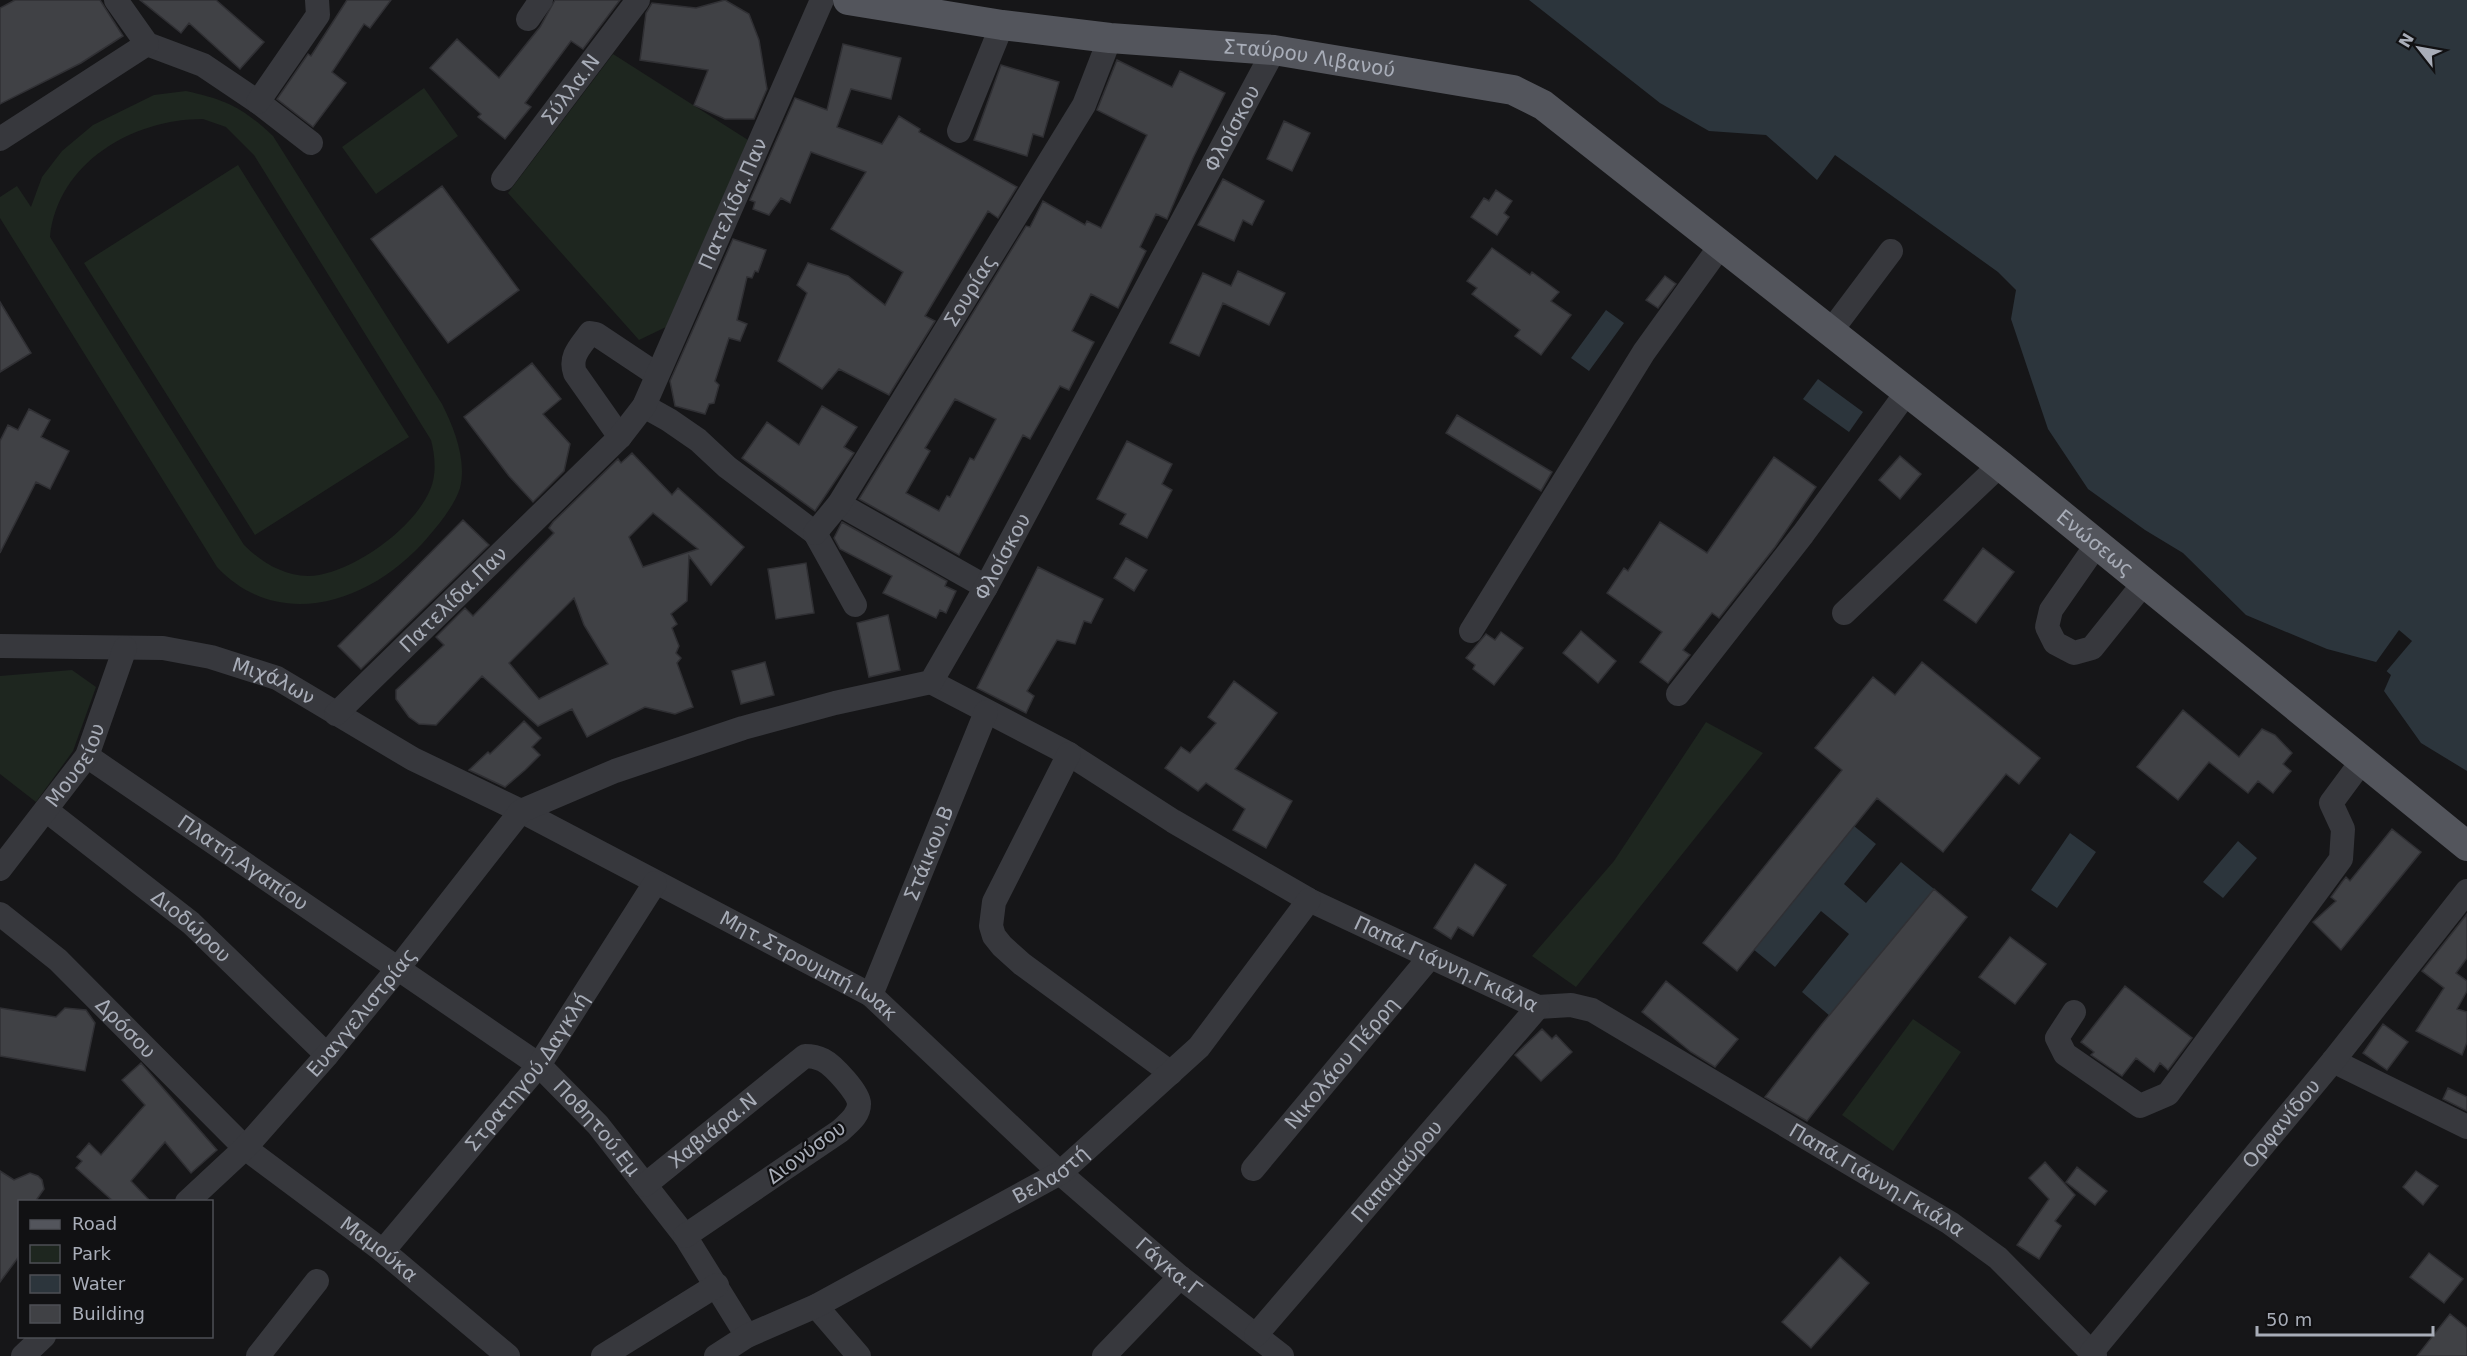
<svg xmlns="http://www.w3.org/2000/svg" width="2467" height="1356" font-family="'DejaVu Sans',sans-serif">
<style>
.green{fill:#1e261f;fill-rule:evenodd}
.water{fill:#2c353c}
.pier{fill:#161618}
.building{fill:#404145;stroke:#303034;stroke-width:1.5;fill-rule:evenodd}
.lines{fill:none;stroke-linecap:round;stroke-linejoin:round}
.minor{stroke:#37383d;stroke-width:24}
.major{stroke:#53555c;stroke-width:30}
.labels{text-anchor:middle;dominant-baseline:central;stroke-width:4.5;stroke-linejoin:round;paint-order:stroke}
.street-label{font-size:20px;fill:#a8adb8;stroke:#111113}
</style>
<rect width="100%" height="100%" fill="#161618"/>
<!-- green -->
<path class="green" d="M613,54L748,140L666,327L639,340L508,193Z
M424,88L458,136L376,194L342,147Z
M186,91C227,100 243,108 273,136L442,404C454,428 467,460 460,488C454,506 440,523 428,537C375,600 281,635 217,567L0,218V197L17,186L31,207L42,177L62,151L93,125L154,95ZM203,119L226,127L254,155L431,440C435,455 437,475 430,490C414,528 358,568 319,575C290,580 263,564 244,545L50,237C58,162 133,119 203,119Z
M238,165L409,437L255,535L84,263Z
M72,670L96,687L73,751L36,802L0,774V676Z
M1706,722L1763,753L1576,987L1532,956L1614,861Z
M1913,1019L1961,1052L1893,1151L1842,1115Z"/>
<!-- water -->
<path class="water" d="M1529,0H2467V771L2421,743L2384,691L2391,675L2376,662L2327,649L2246,615L2183,553L2145,530L2088,489L2048,429L2011,319L2016,290L1998,272L1835,155L1817,180L1766,135L1709,131L1660,103Z
M1606,310L1624,323L1589,371L1571,358Z
M1818,379L1863,412L1849,432L1803,399Z
M1854,826L1876,844L1844,884L1866,903L1901,862L1934,889L1830,1016L1802,992L1849,934L1821,911L1775,967L1753,949Z
M2070,833L2096,852L2057,908L2031,890Z
M2238,841L2257,858L2223,898L2203,882Z"/>
<!-- pier -->
<path class="pier" d="M2399,630L2412,641L2385,673L2374,665Z"/>
<!-- building -->
<path class="building" d="M15,0H100L123,36L81,63L0,104V8Z
M140,0H216L264,42L240,69L189,23L181,33Z
M347,0H391L370,28L364,24L332,72L346,83L313,127L277,99L308,54L311,56Z
M555,0H620L583,49L571,41L525,103L531,107L505,139L478,117L481,114L430,68L457,39L499,78L540,27Z
M725,0L749,14L759,40L767,89L754,119H725L694,105L708,70L640,60L646,13L652,3L696,8Z
M843,44L901,58L891,99L851,89L837,127L882,144L899,116L920,129L919,132L1017,187L998,218L988,211L925,316L935,321L889,395L839,369L822,389L778,361L807,293L797,285L808,263L848,276L885,305L903,272L831,229L866,172L811,152L790,203L781,198L769,215L753,209L755,202L750,200L795,98L827,110Z
M1117,60L1172,87L1180,71L1225,93L1193,158L1167,219L1156,214L1140,247L1146,251L1118,308L1091,294L1072,331L1094,342L1069,390L1060,386L1030,439L1023,435L959,555L859,499L1026,226L1030,227L1043,201L1085,225L1087,221L1101,228L1147,135L1097,110ZM955,399L996,419L974,460L970,458L950,497L947,496L939,511L906,493L930,451L925,448Z
M1001,65L1059,82L1043,137L1033,134L1027,156L974,140Z
M1284,121L1310,133L1292,171L1267,159Z
M1223,179L1264,201L1252,225L1243,220L1234,241L1198,225Z
M442,186L519,290L448,343L371,239Z
M1496,190L1512,201L1504,213L1509,217L1497,235L1471,217L1484,198L1489,201Z
M733,239L766,250L758,272L755,271L752,278L747,277L737,320L747,324L740,341L729,338L715,381L719,385L714,403L709,404L705,414L675,406L670,381Z
M1492,248L1530,275L1532,272L1559,292L1551,301L1571,315L1541,355L1515,336L1520,330L1472,294L1477,288L1467,281Z
M1238,271L1285,293L1269,325L1223,303L1199,356L1170,343L1203,273L1231,286Z
M1665,276L1676,284L1658,308L1646,300Z
M0,302L31,353L0,372Z
M532,363L561,399L543,414L570,444L564,471L533,502L509,476L464,417Z
M822,406L857,427L844,447L854,453L815,511L742,458L767,422L799,445Z
M29,409L50,420L41,437L69,451L50,489L36,482L0,553V441L8,425L18,430Z
M1457,415L1552,472L1541,491L1446,433Z
M1127,441L1172,464L1162,484L1172,490L1147,538L1120,524L1126,514L1097,499Z
M632,453L672,495L678,488L744,547L711,585L689,556L687,601L671,614L677,624L672,628L679,646L676,653L681,658L677,663L693,707L675,714L645,707L587,737L572,709L538,726L482,676L436,725L419,724L409,717L396,699V690L444,645L436,637L465,608L473,616L554,533L549,528L553,522L618,459L621,463ZM653,513L698,549L643,567L629,537ZM574,598L584,625L608,664L539,699L509,663Z
M1900,456L1921,474L1900,499L1879,480Z
M1774,457L1816,487L1775,547L1719,618L1712,613L1683,650L1690,655L1668,683L1640,662L1662,632L1607,593L1624,568L1628,571L1660,522L1707,553Z
M463,520L489,545L361,669L338,646Z
M842,522L947,581L945,586L956,591L946,613L940,610L936,618L883,593L892,576L840,549L834,538Z
M1983,548L2014,572L1976,623L1944,600Z
M1126,558L1147,570L1134,591L1114,578Z
M806,563L814,613L776,619L768,569Z
M1038,567L1103,599L1091,623L1084,621L1075,644L1057,640L1027,691L1034,696L1026,713L977,688Z
M888,615L900,670L869,677L857,623Z
M1581,631L1616,661L1598,683L1563,653Z
M1501,632L1523,648L1494,685L1473,669L1475,665L1466,658L1486,634L1495,640Z
M765,662L774,695L741,704L732,671Z
M1922,662L2040,758L2019,784L2006,774L1943,852L1877,798L1737,971L1703,943L1842,770L1815,748L1873,677L1895,695Z
M1234,681L1277,713L1235,769L1292,801L1266,848L1233,830L1245,809L1206,783L1198,791L1165,768L1181,747L1190,753L1216,723L1208,717Z
M2183,710L2239,757L2262,729L2275,735L2292,753L2283,764L2291,771L2273,793L2258,781L2248,793L2209,762L2178,800L2137,767Z
M524,721L541,738L532,747L540,755L525,770L505,787L469,770L488,752L490,754Z
M2392,829L2421,852L2341,950L2313,922L2336,901L2331,897L2342,882L2346,877L2350,881Z
M1475,864L1506,885L1473,936L1458,927L1451,939L1434,928Z
M1934,889L1967,917L1807,1121L1765,1097L1822,1024Z
M2467,914V958L2456,973L2467,981V991L2457,1009L2467,1012V1042L2462,1055L2416,1031L2444,988L2422,971Z
M2010,937L2046,964L2015,1004L1979,977Z
M1666,981L1738,1039L1715,1067L1691,1052L1642,1012Z
M2125,986L2192,1038L2168,1070L2160,1063L2154,1072L2136,1058L2122,1076L2091,1055L2094,1052L2081,1042Z
M0,1008L56,1017L65,1008L86,1010L95,1023L85,1071L0,1056Z
M2383,1024L2408,1042L2387,1070L2363,1053Z
M1542,1029L1552,1039L1556,1035L1572,1052L1541,1081L1515,1055Z
M141,1063L217,1150L191,1173L165,1142L131,1181L151,1202H114L76,1168L82,1161L77,1157L89,1143L101,1155L145,1105L122,1080Z
M2448,1088L2467,1097V1111L2443,1099Z
M2045,1162L2075,1195L2055,1221L2061,1226L2039,1259L2017,1245L2049,1199L2029,1178Z
M2077,1167L2107,1191L2095,1205L2066,1182Z
M0,1171L14,1180L30,1173L38,1176L42,1180L44,1189L35,1202H20V1255L0,1282Z
M2416,1171L2438,1186L2423,1205L2403,1187Z
M2429,1253L2463,1279L2444,1303L2410,1277Z
M1840,1257L1869,1283L1811,1348L1782,1322Z
M2450,1314L2467,1328V1356H2417Z"/>
<g class="lines">
<!-- minor -->
<g class="minor">
<path d="M528,19L541,0"/>
<path d="M147,44L203,65L258,102L311,143"/>
<path d="M258,102L318,15L317,0"/>
<path d="M959,131L1002,25"/>
<path d="M0,139L147,44L116,0"/>
<path id="s1" d="M503,179L638,0"/>
<path d="M1831,331L1891,251"/>
<path d="M644,406L669,420L698,440L727,467L815,533L855,605"/>
<path d="M620,437L575,373C569,356 581,346 590,333L596,334L656,374"/>
<path d="M839,504L986,587"/>
<path id="s2" d="M815,533L839,504L1084,105L1110,38"/>
<path d="M2097,544L2051,610L2047,627L2055,643L2074,653L2092,648L2144,583"/>
<path d="M1844,613L2000,465"/>
<path d="M1471,631L1644,352L1721,245"/>
<path id="s3" d="M0,646L163,648L211,657L277,678L413,759L521,811L871,995L1060,1173L1180,1277L1282,1356"/>
<path id="s4" d="M931,682L1069,754L1173,821L1309,900L1538,1007L1571,1005L1592,1010L1950,1223L1998,1258L2095,1356"/>
<path d="M1678,694L1803,534L1907,392"/>
<path id="s5" d="M336,714L620,437L644,406L822,0"/>
<path d="M1069,754L994,902L991,926L994,936L1002,946L1022,964L1171,1073"/>
<path id="s6" d="M87,756L539,1065L598,1125L685,1236L747,1336"/>
<path id="s7" d="M46,810L191,923L327,1055"/>
<path id="s8" d="M0,869L87,756L125,648"/>
<path id="s9" d="M0,914L58,960L245,1148L383,1251L508,1356"/>
<path id="s10" d="M871,995L986,712"/>
<path d="M2074,1012L2057,1038L2065,1054L2140,1106L2168,1094L2341,859L2343,829L2331,803L2362,761"/>
<path d="M2333,1061L2467,1127"/>
<path id="s11" d="M1253,1169L1430,957"/>
<path id="s12" d="M645,1185L805,1056C811,1056 817,1057 823,1060C833,1065 860,1094 859,1104C859,1116 848,1123 840,1131L685,1236"/>
<path id="s13" d="M187,1202L245,1148L327,1055L399,967L521,811L615,771L743,728L835,703L931,682L986,587L1274,50"/>
<path id="s14" d="M383,1251L539,1065L655,883"/>
<path d="M816,1306L859,1356"/>
<path id="s15" d="M1256,1335L1538,1007"/>
<path id="s16" d="M2091,1353L2333,1061L2467,891"/>
<path d="M23,1356L44,1336"/>
<path d="M258,1356L317,1281"/>
<path d="M603,1356L717,1285"/>
<path id="s17" d="M716,1356L747,1336L816,1306L1060,1173L1199,1047L1309,900"/>
<path d="M1104,1356L1180,1277"/>
</g>
<!-- major -->
<path class="major" id="s18" d="M848,0L1002,25L1110,38L1274,50L1513,90L1543,105L2000,465L2467,846"/>
</g>
<g class="labels">
<!-- street labels -->
<g class="street-label">
<text stroke="none"><textPath href="#s18" startOffset="465">Σταύρου Λιβανού</textPath></text>
<text stroke="none"><textPath href="#s1" startOffset="112">Σύλλα.Ν</textPath></text>
<text stroke="none"><textPath href="#s13" startOffset="1576">Φλοίσκου</textPath></text>
<text stroke="none"><textPath href="#s5" startOffset="657">Πατελίδα.Παν</textPath></text>
<text stroke="none"><textPath href="#s2" startOffset="288">Σουρίας</textPath></text>
<text stroke="none"><textPath href="#s18" startOffset="1410">Ενώσεως</textPath></text>
<text stroke="none"><textPath href="#s13" startOffset="1090">Φλοίσκου</textPath></text>
<text stroke="none"><textPath href="#s5" startOffset="164">Πατελίδα.Παν</textPath></text>
<text stroke="none"><textPath href="#s3" startOffset="279">Μιχάλων</textPath></text>
<text stroke="none"><textPath href="#s8" startOffset="129">Μουσείου</textPath></text>
<text stroke="none"><textPath href="#s10" startOffset="153">Στάικου.Β</textPath></text>
<text stroke="none"><textPath href="#s6" startOffset="189">Πλατή.Αγαπίου</textPath></text>
<text stroke="none"><textPath href="#s7" startOffset="186">Διοδώρου</textPath></text>
<text stroke="none"><textPath href="#s4" startOffset="588">Παπά.Γιάννη.Γκιάλα</textPath></text>
<text stroke="none"><textPath href="#s3" startOffset="886">Μητ.Στρουμπή.Ιωακ</textPath></text>
<text stroke="none"><textPath href="#s13" startOffset="258">Ευαγγελιστρίας</textPath></text>
<text stroke="none"><textPath href="#s9" startOffset="170">Δρόσου</textPath></text>
<text stroke="none"><textPath href="#s11" startOffset="138">Νικολάου Πέρρη</textPath></text>
<text stroke="none"><textPath href="#s14" startOffset="230">Στρατηγού.Δαγκλή</textPath></text>
<text stroke="none"><textPath href="#s16" startOffset="298">Ορφανίδου</textPath></text>
<text stroke="none"><textPath href="#s6" startOffset="633">Ποθητού.Εμ</textPath></text>
<text stroke="none"><textPath href="#s12" startOffset="87">Χαβιάρα.Ν</textPath></text>
<text transform="translate(806 1152) rotate(-36)">Διονύσου</text>
<text stroke="none"><textPath href="#s15" startOffset="216">Παπαμαύρου</textPath></text>
<text stroke="none"><textPath href="#s17" startOffset="381">Βελαστή</textPath></text>
<text stroke="none"><textPath href="#s4" startOffset="1076">Παπά.Γιάννη.Γκιάλα</textPath></text>
<text stroke="none"><textPath href="#s9" startOffset="507">Μαμούκα</textPath></text>
<text stroke="none"><textPath href="#s3" startOffset="1358">Γάγκα.Γ</textPath></text>
</g>
</g>
<!-- legend -->
<rect x="18" y="1200" width="195" height="138" fill="#111113" stroke="#4d4f55" stroke-width="1.5"/>
<rect x="30" y="1220" width="30" height="9" fill="#53555c" stroke="#4d4f55" stroke-width="1.5"/>
<text x="72" y="1230" font-size="18" fill="#a8adb8">Road</text>
<rect x="30" y="1245" width="30" height="18" fill="#1e261f" stroke="#4d4f55" stroke-width="1.5"/>
<text x="72" y="1260" font-size="18" fill="#a8adb8">Park</text>
<rect x="30" y="1275" width="30" height="18" fill="#2c353c" stroke="#4d4f55" stroke-width="1.5"/>
<text x="72" y="1290" font-size="18" fill="#a8adb8">Water</text>
<rect x="30" y="1305" width="30" height="18" fill="#404145" stroke="#4d4f55" stroke-width="1.5"/>
<text x="72" y="1320" font-size="18" fill="#a8adb8">Building</text>
<!-- north arrow -->
<g transform="translate(2419 48) rotate(301)" stroke="#111113" stroke-width="4.5" paint-order="stroke">
<path d="M0-4.5L10 22L0 15L-10 22Z" fill="#a8adb8"/>
<text y="-9" font-size="16" font-weight="bold" text-anchor="middle" fill="#a8adb8">N</text>
</g>
<!-- scale -->
<path d="M2257 1326v9h176v-9" fill="none" stroke="#a8adb8" stroke-width="3"/>
<text x="2266" y="1326" font-size="18" fill="#a8adb8" stroke="#111113" stroke-width="4.5" paint-order="stroke">50 m</text>
</svg>
